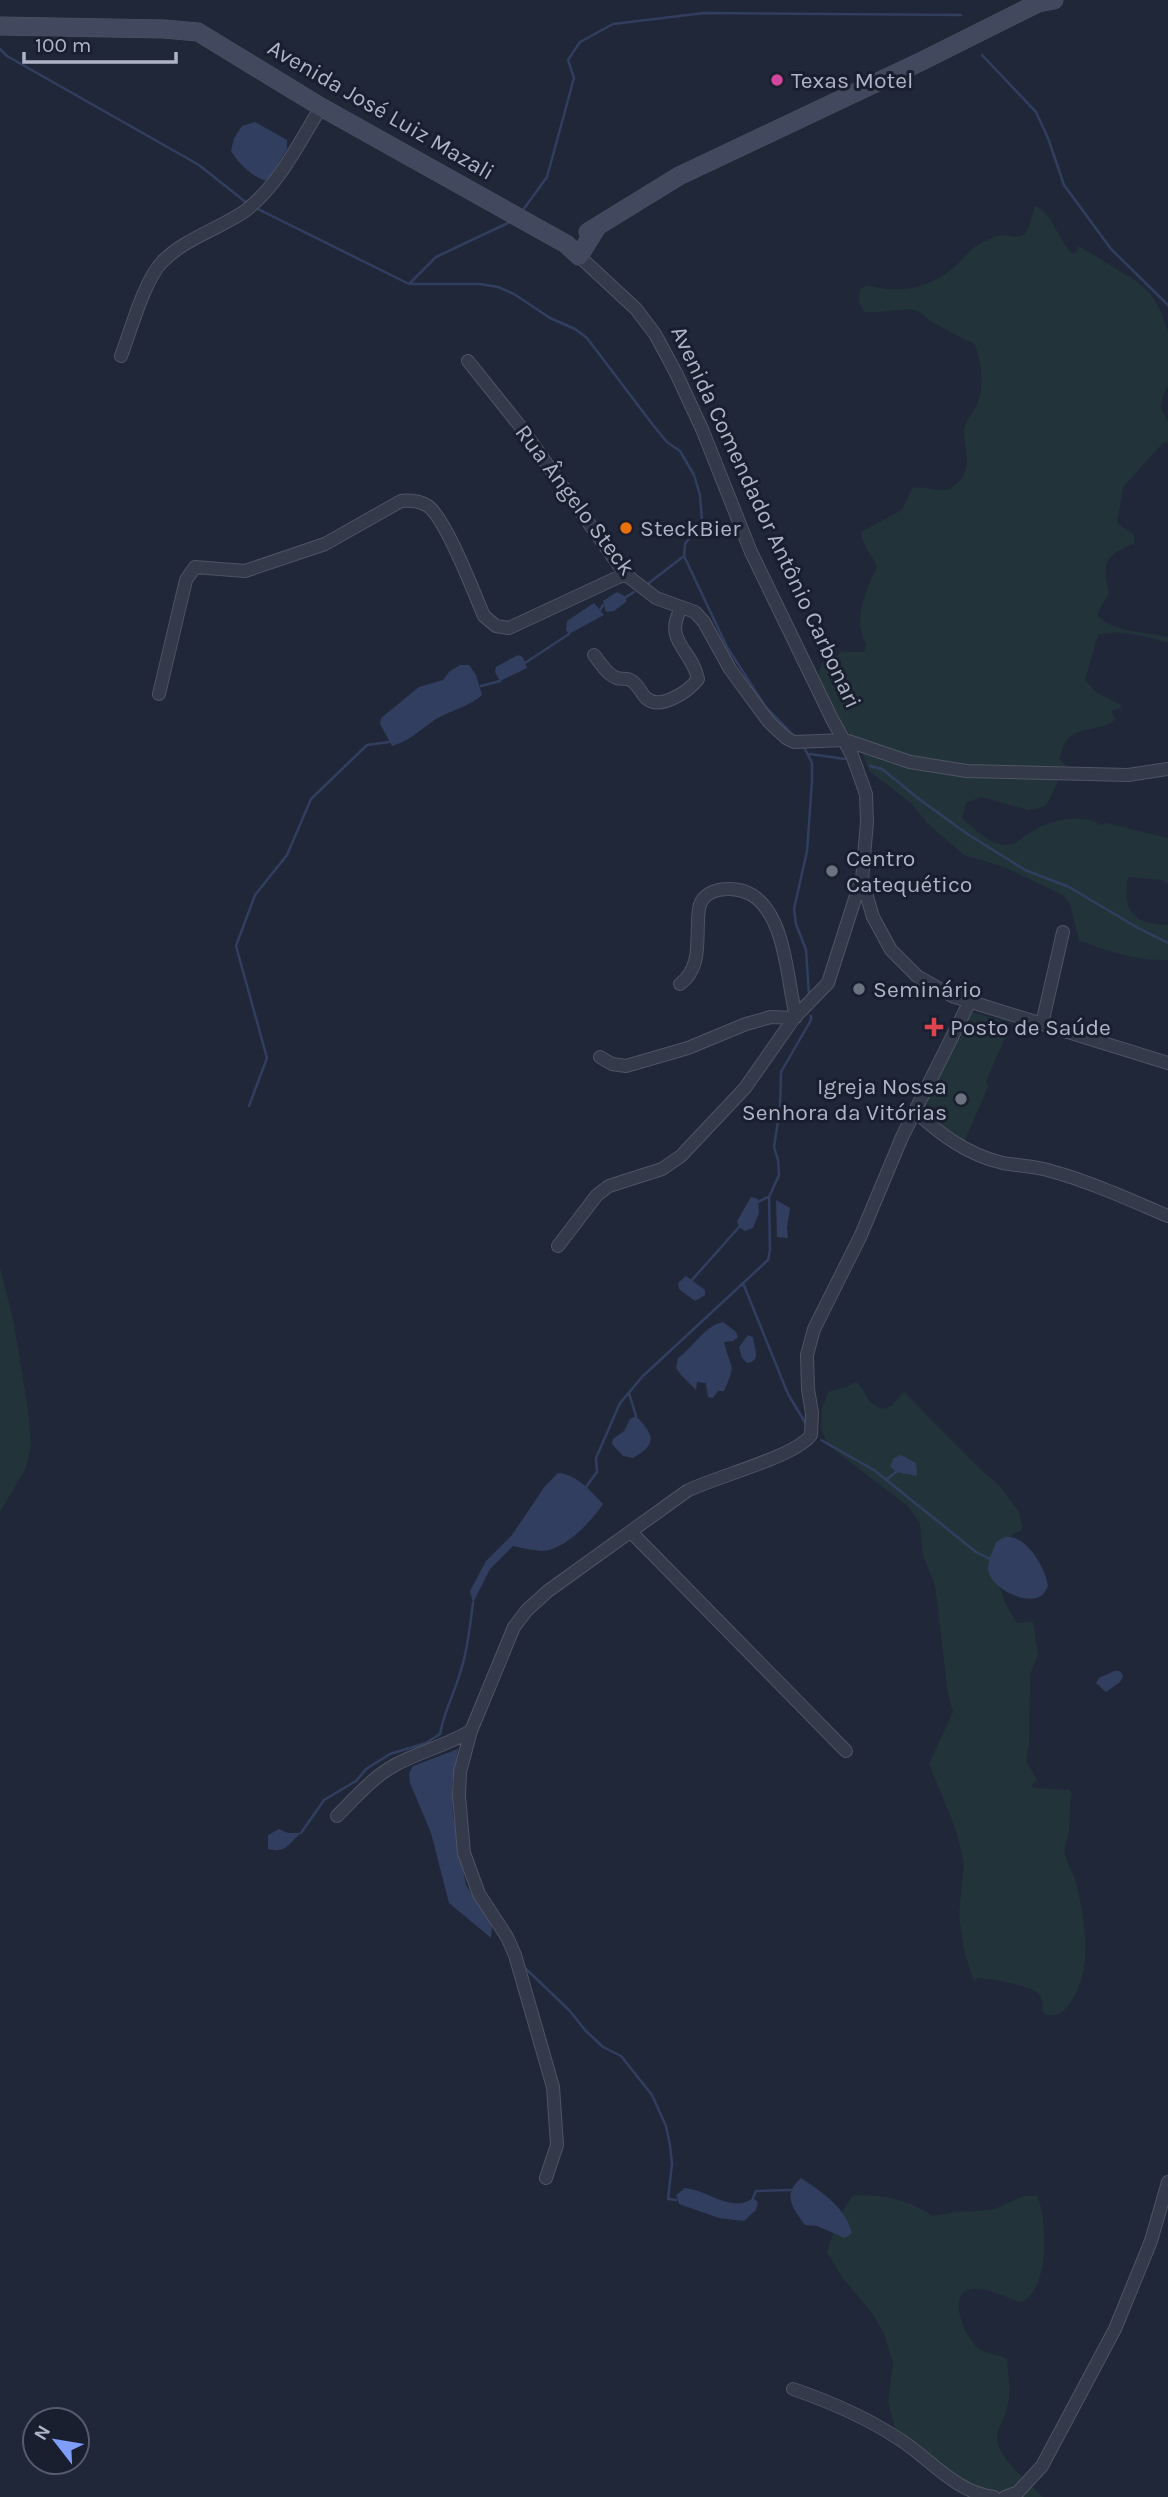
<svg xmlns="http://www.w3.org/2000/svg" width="1168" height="2497" font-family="Karla,sans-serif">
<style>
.green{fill:#22343a}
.water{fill:#323e5f}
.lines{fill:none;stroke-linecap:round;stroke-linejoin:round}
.stream{stroke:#323e5f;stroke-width:2.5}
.minor-casing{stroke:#4f5464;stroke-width:14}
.secondary-casing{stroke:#4f5464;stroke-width:19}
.minor{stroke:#343a4a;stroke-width:12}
.secondary{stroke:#42485d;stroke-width:18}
.hotel-dot{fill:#d1479c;stroke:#191f2e;stroke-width:2.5}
.food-dot{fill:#e8710a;stroke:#191f2e;stroke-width:2.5}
.worship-dot{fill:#6b7280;stroke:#191f2e;stroke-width:2.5}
.health-dot{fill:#e0444e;stroke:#191f2e;stroke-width:2.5}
.labels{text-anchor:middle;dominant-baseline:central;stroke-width:6;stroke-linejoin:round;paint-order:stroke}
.poi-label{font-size:23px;fill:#afb4c6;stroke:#191f2e;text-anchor:start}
.street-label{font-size:23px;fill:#afb4c6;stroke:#191f2e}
</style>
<rect width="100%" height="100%" fill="#202739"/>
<!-- green -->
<path class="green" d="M1036,206C1054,215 1058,241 1073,254L1078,251L1077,245L1136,281L1150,293L1159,308L1168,331V385L1163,395L1161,409L1168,421V442L1163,443L1123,487L1117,523L1133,534L1135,543C1105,555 1101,563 1109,593L1097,614C1107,631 1149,633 1168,637V643C1148,637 1118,628 1098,635L1085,680L1097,693L1119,704L1122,707L1111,711L1116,719C1094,737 1065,719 1060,760L1066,765L1046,806L1028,810L981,797L966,803L962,818C972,827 990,844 1003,845C1015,845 1019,840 1028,834C1048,820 1080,812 1101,825L1106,823L1168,838V884L1162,880L1128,877C1122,911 1134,925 1168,925V960C1136,961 1109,952 1079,940L1070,904L1063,895L1004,867L964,855L928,824L911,803L869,771L859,745L843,726L818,675L822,663L830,661L842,652H864L866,644C852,620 866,590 877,567C872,554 862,546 861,532L902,510L912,488C927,484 942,496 954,486C975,470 964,453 964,431C964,423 972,414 976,407C985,388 982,361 974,343C959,338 948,330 934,323C928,320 922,312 915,310C905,307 879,314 865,312L859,303L860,290L866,285C898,294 927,290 953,268C963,260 969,249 981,243C987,240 996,236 1002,235C1009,234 1016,240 1023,235C1033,227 1030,216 1036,206Z
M971,1012L1011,1023L986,1082L988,1087L965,1140C948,1130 929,1118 927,1097Z
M0,1267L14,1324L28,1410L31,1444L26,1468L0,1512Z
M856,1382C869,1393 862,1401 883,1409L891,1406L904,1392L981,1470L1000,1486L1019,1512L1023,1530L1014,1533L1007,1543L995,1572L1005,1603L1017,1623L1033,1621L1038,1655L1030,1674L1029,1745L1026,1761L1037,1780L1031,1785L1034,1788L1068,1790L1072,1793C1069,1806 1070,1818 1069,1831C1068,1838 1064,1845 1065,1852C1066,1863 1073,1872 1076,1882C1085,1920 1094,1970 1070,2003C1063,2013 1055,2019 1043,2013C1043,2008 1043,2001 1041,1997C1035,1985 991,1979 978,1978L974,1982L964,1951L959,1915L964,1863L956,1830L929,1764L953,1712L948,1693L935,1585L923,1556L920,1523L908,1506L829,1446L821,1429L822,1409L828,1392L846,1387Z
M853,2195C890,2196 900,2197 933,2216L956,2212L992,2210L1024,2196H1037C1048,2218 1050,2295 1019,2302C1006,2297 987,2287 972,2289C945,2292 965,2341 981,2350C989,2354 999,2355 1007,2359C1008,2375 1012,2392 1007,2408C1005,2419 997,2427 997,2439C998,2458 1030,2484 1043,2497H971L953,2477L908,2442L895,2428L888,2402L893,2363L884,2333L872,2313L842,2277L827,2252L839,2217Z"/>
<!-- water -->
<path class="water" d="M255,122L287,140V149L268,181C254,179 238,163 231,151L234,138L242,126Z
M617,592L626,597V602L614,611L606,612L603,601Z
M594,603L604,615L569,634L566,630L567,621Z
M518,655L523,657L527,668L500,681L495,672L496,667Z
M460,665H469L476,675L482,695C469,707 451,710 436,719C421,729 410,741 392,746L380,724L381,718L419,687L443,680L449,672Z
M751,1197L758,1199L759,1213L753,1228L745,1231L739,1227L737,1221Z
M776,1200L790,1208L787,1228L788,1238L777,1237Z
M686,1276L705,1290V1295L695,1301L679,1289L678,1283Z
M723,1322L736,1332L738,1337L733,1341L724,1342C731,1371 737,1361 724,1391H718L713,1398L708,1397L706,1383L697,1382L696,1390L681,1375L676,1368L678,1358C694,1347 704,1326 723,1322Z
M748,1335L753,1337C754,1348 762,1361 747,1363L742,1358L739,1347Z
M636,1416C654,1435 658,1444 633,1458L623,1456L612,1444L613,1439L624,1431L630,1419Z
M901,1455L916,1463L917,1476L896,1472L890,1466L894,1458Z
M558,1473C576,1474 591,1491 603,1504C592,1521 564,1551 541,1551C532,1550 522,1548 513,1546L490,1569L473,1603L470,1591L486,1561L512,1535L545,1486Z
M1005,1537C1009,1537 1013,1537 1017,1539C1032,1546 1046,1570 1048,1586C1046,1589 1045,1593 1042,1595C1027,1607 989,1587 988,1569C988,1560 993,1551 996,1542Z
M1114,1671H1120L1123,1676L1120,1682L1106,1692L1096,1683L1099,1678Z
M458,1749L452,1784L453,1816L466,1885L492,1924L491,1938L449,1903L431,1833L410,1783L409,1773L413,1766Z
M279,1829L288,1833H301C290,1842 287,1854 268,1849V1835Z
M801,2178C822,2192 845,2207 852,2233L845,2238L817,2226L805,2225C792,2207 782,2195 801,2178Z
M685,2188C708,2190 732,2214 753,2198L758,2202L756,2210L744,2221L719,2218L679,2204L676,2195Z"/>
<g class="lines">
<!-- stream -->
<path class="stream" d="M0,49L7,56L199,165L248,204
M982,55L1036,112L1048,138L1064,185L1111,249L1168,305
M254,207L409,284H480L498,287L514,294L550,318L575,329L587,338L653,425L667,442L680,451L694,475L700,495L702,521L685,544L684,556L727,647L765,706L793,735
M523,210L547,177L574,78L568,60L580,42L613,24L704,13L961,15
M410,283L436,257L510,222
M645,586L684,556
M626,597L634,592
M600,610L603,605
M525,663L569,634
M481,686L500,681
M804,747L812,763V781L807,851L794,909L796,924L806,950L809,995
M810,754L845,759
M870,766L882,769L919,799L966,833L1025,870L1069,887L1138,928L1168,943
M249,1106L267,1058L236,946L255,895L287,855L311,799L367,745L389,742
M758,1202L768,1197
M692,1280L739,1227
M743,1283L788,1394L806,1424
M629,1393L636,1416
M821,1440L874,1470L976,1552L990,1559
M886,1480L896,1472
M586,1487L597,1472L596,1458L620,1403L643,1376L768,1260L770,1250L769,1197L779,1175L778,1160L774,1147L780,1108L781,1072L811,1020V1016
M301,1833L324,1800L356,1781L366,1769L390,1754L426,1743L440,1734C444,1711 455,1692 461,1670C468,1649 470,1625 473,1603
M525,1968L569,2010L586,2031L603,2047L621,2056L652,2095L666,2126L670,2145L672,2164L668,2199L676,2200
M753,2198L756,2191L791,2190"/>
<defs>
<path id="minor" d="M579,256L636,309L655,334L676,373L702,429L751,552L832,719L852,755L866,794L867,822L862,880L873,917L891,950L917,976L952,996L1168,1063
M121,356C131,330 144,281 162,262C184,239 219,229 245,211C279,185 299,143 321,107
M468,361L520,426L625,574L656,598L695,612L704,622L730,669L746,691L769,722L786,738L794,742L845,740L910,762L967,771L1128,775L1168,769
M594,655C600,662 607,675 617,678C623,680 626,677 632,681C639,686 641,693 646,698C660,711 689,691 698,679C692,649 663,642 681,608
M159,694L186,580L195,567L245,571L325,544L401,501C410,500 420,501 428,506C446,519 474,593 484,616L496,626L509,628L625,574
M680,984C704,966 695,935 699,909C702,886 736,885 752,895C786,916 787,980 796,1017
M1042,1024L1063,932
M600,1057L612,1064L626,1066L688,1048L746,1024L771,1017L794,1018
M915,1111C941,1135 968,1155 1003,1163C1019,1166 1036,1166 1051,1171C1091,1182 1130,1200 1168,1216
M558,1246L597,1195L609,1186L662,1169L681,1156L745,1088L794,1018L828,983L861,880
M631,1532L846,1751
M337,1816C355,1798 373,1777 395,1765C419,1752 447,1745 471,1731
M546,2178L557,2145L553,2087L515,1955L507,1937L479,1894L464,1853L459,1796L460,1772L471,1731L514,1627L527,1610L548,1591L687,1491C717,1476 795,1457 811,1435L812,1413L808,1389L807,1355L814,1329L861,1235L902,1137L969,1003
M793,2389C831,2402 868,2418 902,2441C931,2460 957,2493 994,2497
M1005,2497L1018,2492L1042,2466L1115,2329L1151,2241L1168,2182"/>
<path id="secondary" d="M0,26L164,29L198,32L321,107L566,244L579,256L597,227
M588,232L679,176L922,61L1038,3L1054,0"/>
</defs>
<!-- minor casing -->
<use href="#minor" class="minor-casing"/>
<!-- secondary casing -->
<use href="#secondary" class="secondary-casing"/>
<!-- minor -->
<use href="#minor" class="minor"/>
<!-- secondary -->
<use href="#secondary" class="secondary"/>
</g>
<!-- markers -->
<circle class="hotel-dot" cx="777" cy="80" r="7"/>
<circle class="food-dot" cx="626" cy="528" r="7"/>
<g class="worship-dot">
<circle cx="832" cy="871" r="7"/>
<circle cx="859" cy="989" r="7"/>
<circle cx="961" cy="1099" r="7"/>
</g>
<path class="health-dot" d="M930.5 1016.5h7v7h7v7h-7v7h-7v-7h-7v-7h7z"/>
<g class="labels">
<!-- poi labels -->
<g class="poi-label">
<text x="791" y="80">Texas Motel</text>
<text x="640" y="528">SteckBier</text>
<text x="846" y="858">Centro<tspan x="846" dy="26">Catequético</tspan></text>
<text x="873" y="989">Seminário</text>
<text x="950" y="1027">Posto de Saúde</text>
<text x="947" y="1086" text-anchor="end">Igreja Nossa<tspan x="947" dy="26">Senhora da Vitórias</tspan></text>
</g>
<!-- street labels -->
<g class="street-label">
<text transform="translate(381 110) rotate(30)">Avenida José Luiz Mazali</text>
<text transform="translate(575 500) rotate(53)">Rua Ângelo Steck</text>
<text transform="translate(766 517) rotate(65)">Avenida Comendador Antônio Carbonari</text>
</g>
</g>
<!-- north arrow -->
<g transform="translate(56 2441) rotate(301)"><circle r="33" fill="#191f2e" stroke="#555b6b" stroke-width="2"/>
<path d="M0-5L12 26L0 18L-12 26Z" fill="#7f9dfa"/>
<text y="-10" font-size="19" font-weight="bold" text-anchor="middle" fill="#afb4c6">N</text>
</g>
<!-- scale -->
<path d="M24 52v10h152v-10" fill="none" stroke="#afb4c6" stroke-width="3.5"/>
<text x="35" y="52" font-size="21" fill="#afb4c6" stroke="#191f2e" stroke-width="5" paint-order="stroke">100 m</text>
</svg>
